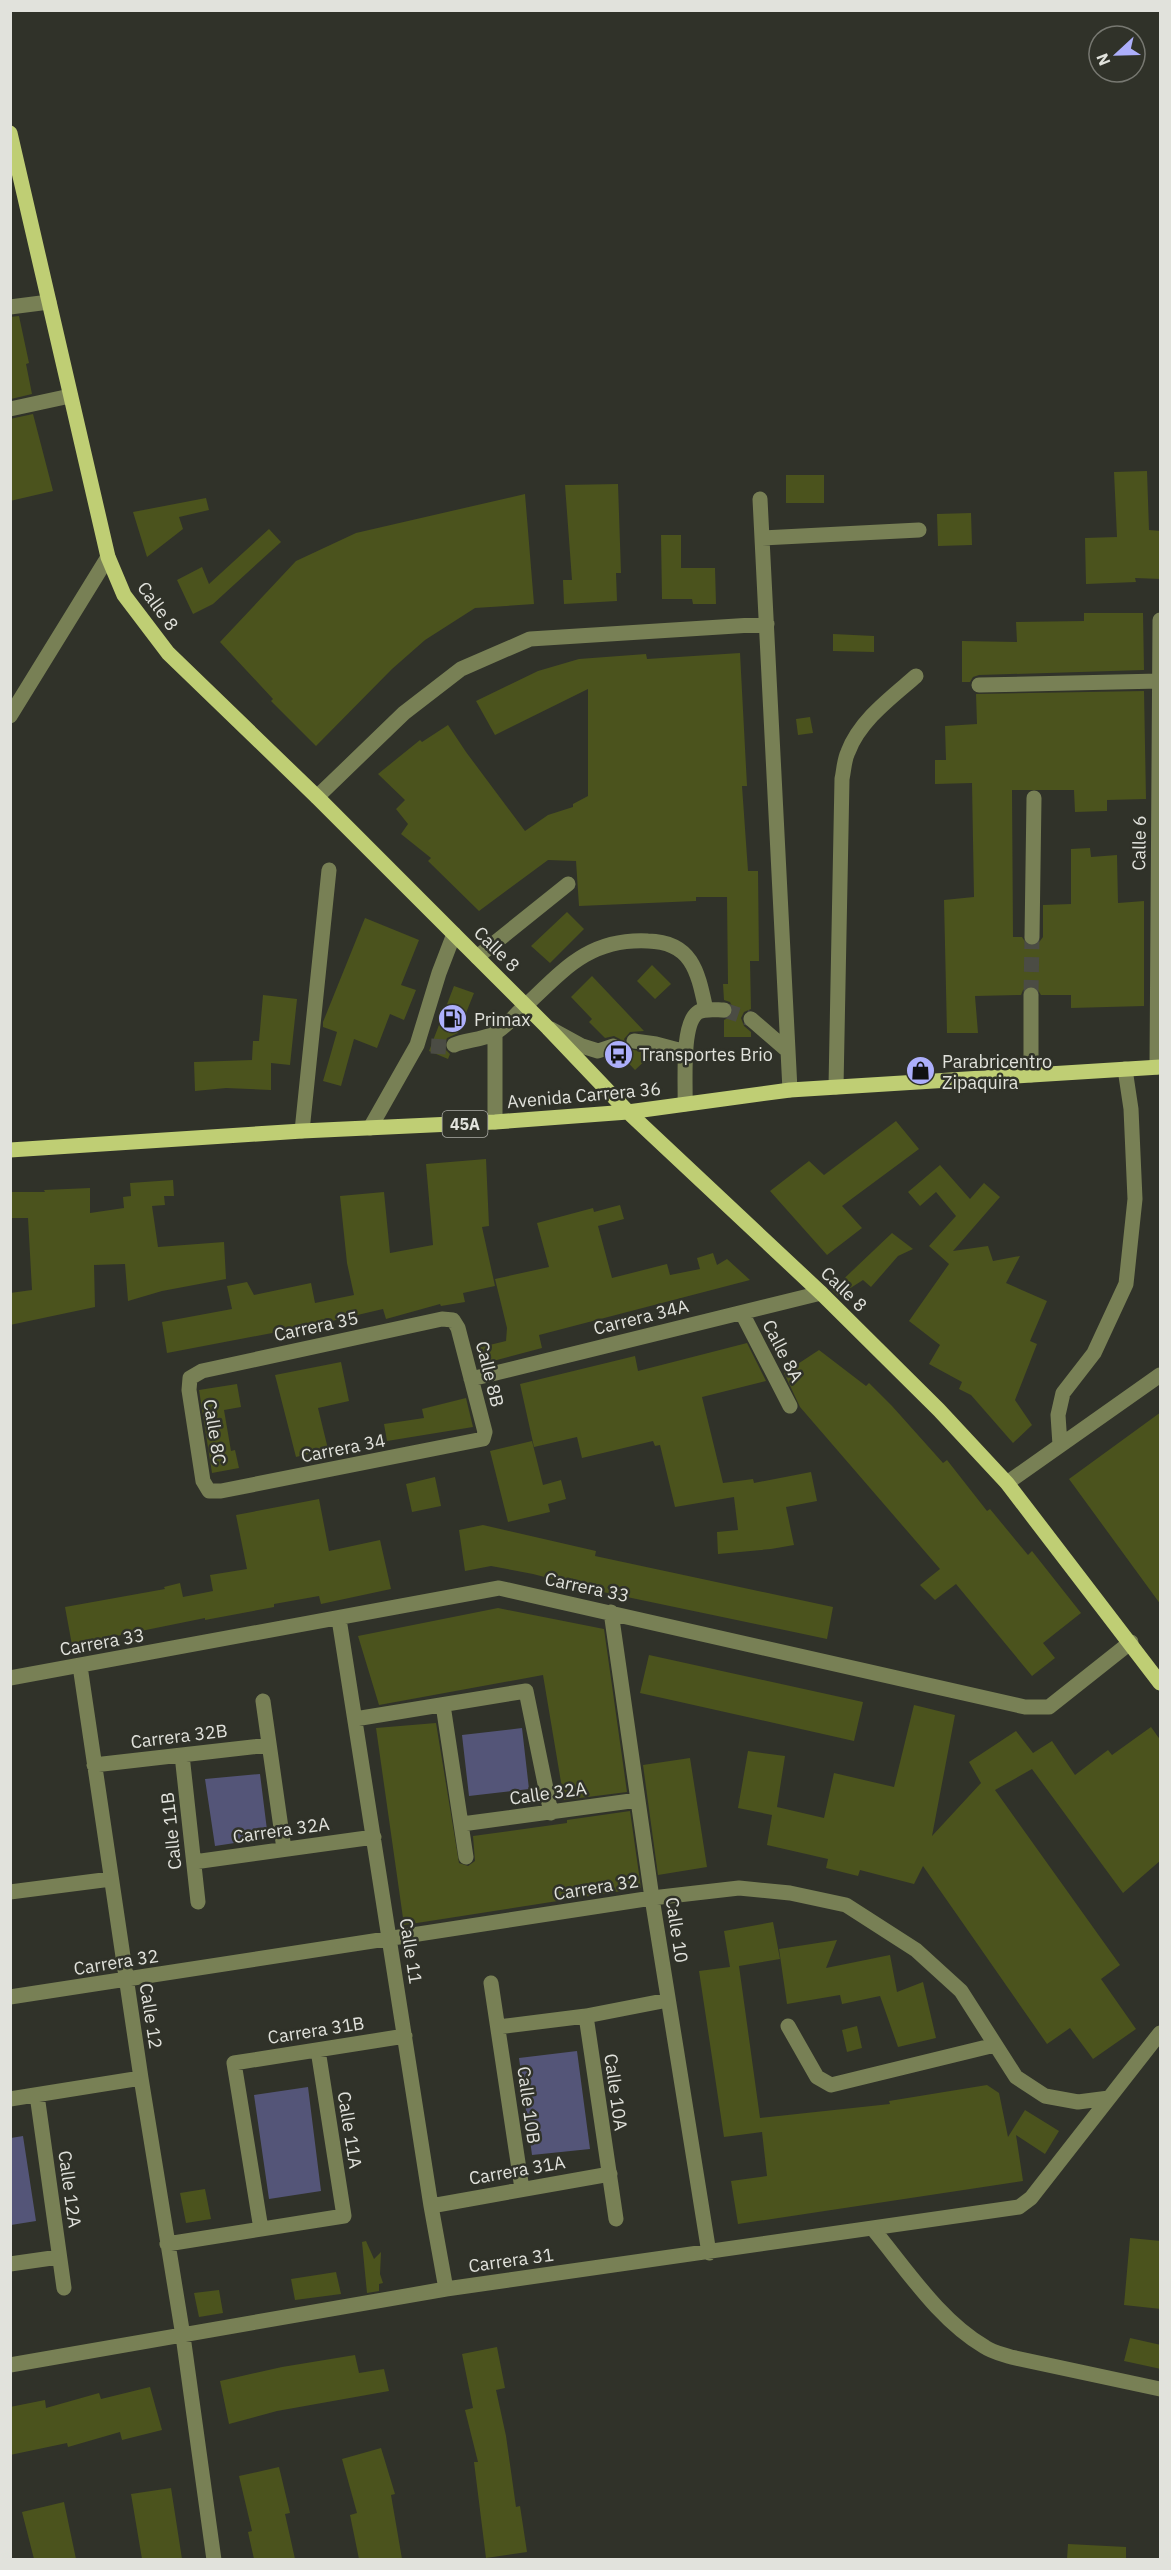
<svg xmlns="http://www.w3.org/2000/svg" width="1171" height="2570" font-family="'IBM Plex Sans',sans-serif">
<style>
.green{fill:#545578}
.building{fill:#4b531d}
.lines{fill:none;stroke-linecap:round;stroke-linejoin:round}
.minor-tunnel{stroke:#4b4c44;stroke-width:15;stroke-dasharray:15 8;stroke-linecap:butt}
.minor{stroke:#788055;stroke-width:15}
.major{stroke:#bfce74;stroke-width:15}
.labels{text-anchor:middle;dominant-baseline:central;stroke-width:5;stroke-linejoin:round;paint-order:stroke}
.shield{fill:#303229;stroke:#acada6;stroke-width:1.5}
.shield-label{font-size:16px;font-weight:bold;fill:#e1e2dc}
.street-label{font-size:18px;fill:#e1e2dc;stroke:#303229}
.poi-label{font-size:18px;fill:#e1e2dc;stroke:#303229;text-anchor:start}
</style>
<rect width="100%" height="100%" fill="#303229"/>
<!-- green -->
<path class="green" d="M522,1728L529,1789L469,1796L462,1735Z
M260,1774L268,1838L215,1846L205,1779Z
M577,2051L590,2149L532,2155L519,2058Z
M308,2087L321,2191L269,2199L254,2095Z
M23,2136L36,2221L11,2225V2138Z"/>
<!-- building -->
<path class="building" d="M19,316L29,363L26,364L32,394L11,399L10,317Z
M33,414L53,491L10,501V419Z
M1147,471L1149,530L1161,531V579L1135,578L1136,582L1086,584L1085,538L1117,537L1114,472Z
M786,475H824V503H786Z
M618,484L621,573H616L617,601L564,604L563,580H572L565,485Z
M525,494L534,604L475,608L425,640L392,669L316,746L271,701L273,699L220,642L296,561L356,533Z
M206,498L209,510L179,517L183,529L147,557L133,512Z
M971,513L972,545L938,546L937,514Z
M269,529L281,542L213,604L193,614L177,580L202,567L209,584Z
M661,535H681V568H715L716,604H693L692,599H662Z
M1084,613H1143L1144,670L979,675L973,677L970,682H962V641L1017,642L1016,622L1084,621Z
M833,634L874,636V652L833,651Z
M740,653L747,786H742L748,871H758L759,961H750L751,1009L744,1012L741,1018L744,1026L751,1032V1037H724V1020L732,1016L734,1010L730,1002L724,1000L723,984H728L727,897H696V901L579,906L576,861L548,860L479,911L428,861L431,858L401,834L408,824L396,809L405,800L378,774L420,740L422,742L448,725L466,752L525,831L548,815L573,807V804L588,796V689L495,735L476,701L538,671L579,659L646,654L647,659Z
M1144,691L1146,799L1107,800V811L1075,812L1074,790H1012L1013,937H1022L1028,946L1037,945L1043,937V905L1071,904V849L1090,848L1091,857L1117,855L1118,903L1144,901V1006L1071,1008V995H1041L1036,987L1030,985L1023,990L1021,995L975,996L978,1033H947L944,900L974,897L972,783L935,784V760H946L945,726L977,724L976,694Z
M810,717L813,733L798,735L796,719Z
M567,912L584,929L550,963L531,946Z
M365,918L419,940L401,985L416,990L404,1020L390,1014L377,1048L354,1039L341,1086L323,1081L337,1032L323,1027V1022Z
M652,965L671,984L655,999L637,981Z
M592,976L644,1031L630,1032L624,1039L629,1049L644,1052L649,1057L635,1070L619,1053L623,1047L620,1039L614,1036L605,1038L589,1022L592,1019L571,997Z
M454,986L474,993L458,1033L447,1038L445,1043V1049L450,1054L448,1059L429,1051Z
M263,995L297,999L290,1065L271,1063V1090L226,1088L195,1091L194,1062L252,1060L253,1041H259Z
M896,1121L919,1149L842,1206L862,1228L827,1255L770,1191L809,1161L824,1175Z
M486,1159L489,1226L482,1227L495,1286L463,1293L465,1302L441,1306L440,1304L386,1319L383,1309L319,1324L167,1353L162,1322L232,1309L227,1286L247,1282L254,1295L311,1283L315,1303L354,1295L347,1263L340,1196L384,1192L390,1253L433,1245L426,1164Z
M940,1165L970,1199L984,1183L1000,1197L953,1251L988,1246L993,1261L1020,1256L1006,1283L1047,1301L1030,1341L1037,1344L1015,1400L1032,1425L1013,1443L971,1395L959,1389L962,1382L929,1364L940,1345L909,1321L949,1264L929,1246L956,1216L936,1192L920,1206L908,1192Z
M173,1180L174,1196H164L165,1205L152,1206L158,1247L224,1242L226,1279L162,1291L128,1301L125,1264L94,1265L95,1307L10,1325V1293L32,1290L28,1218H10V1192H45L44,1190L90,1188V1213L124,1208L123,1197L131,1196L130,1183Z
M620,1205L624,1219L598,1226L612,1278L667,1264L670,1275L700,1269L697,1258L713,1253L717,1265L727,1259L750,1280L539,1335L542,1348L482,1364L477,1348L506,1341L507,1328L495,1279L549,1267L537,1223L593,1208L594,1212Z
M892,1233L913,1249L898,1256L871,1287L863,1280L838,1296L832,1290Z
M747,1343L766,1381L702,1397L723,1483L753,1479L754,1483L811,1472L817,1501L786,1507L794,1545L771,1549L718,1554L717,1532L738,1530L734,1497L675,1507L660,1445L655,1446L653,1441L582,1458L577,1437L534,1447L520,1384L635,1356L638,1371Z
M819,1350L866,1386L869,1383L892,1406L943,1463L947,1460L987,1511L990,1509L1028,1555L1032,1551L1081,1613L1043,1643L1055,1658L1032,1676L956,1584L935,1600L920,1585L940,1569L800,1407L784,1373Z
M341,1362L349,1401L318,1408L328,1449L296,1457L275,1375Z
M237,1384L241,1407L224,1410L231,1451L235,1450L239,1468L212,1473L199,1390Z
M466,1398L473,1427L387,1441L384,1424L424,1418L422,1409Z
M1161,1412V1605L1069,1479Z
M532,1441L543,1485L561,1480L566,1499L548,1504L550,1512L508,1522L490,1451Z
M435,1477L441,1506L412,1512L406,1484Z
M319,1499L329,1551L380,1540L391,1589L321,1604L319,1596L274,1604V1607L205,1620V1618L72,1645L65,1607L165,1589L164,1587L180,1583L183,1597L213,1591L210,1575L247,1569L236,1515Z
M483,1525L596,1551L595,1556L833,1607L827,1639L603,1592L533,1574L491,1566L465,1571L459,1530Z
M498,1608L604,1629L627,1792L564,1800L543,1675L379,1705L358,1636Z
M649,1655L863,1702L854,1741L640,1693Z
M914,1705L955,1715L932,1836L981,1783L969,1762L1016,1731L1033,1753L1052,1741L1075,1775L1108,1750L1112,1755L1151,1727L1161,1741V1860L1123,1893L1032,1769L995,1790L1120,1965L1101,1979L1136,2029L1093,2059L1070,2028L1047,2044L923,1866L914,1884L860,1870L858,1876L826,1868L828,1859L767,1845L772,1815L738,1808L748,1751L785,1756L777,1807L824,1818L834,1773L894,1787Z
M436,1723L459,1863L468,1866L475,1861L473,1836L567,1823V1820L630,1811L641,1888L404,1925L376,1728Z
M690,1758L707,1867L658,1875L643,1765Z
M773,1922L780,1959L739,1966L760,2118L890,2104L889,2101L987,2085L999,2093L1008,2137L1025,2110L1059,2131L1045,2154L1016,2135L1023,2181L738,2224L731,2181L767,2176L762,2132L724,2137L699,1971L730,1967L724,1931Z
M837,1940L826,1968L890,1955L897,1992L923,1982L936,2038L898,2047L880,1996L842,2004L840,1995L787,2004L779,1949Z
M857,2026L862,2048L847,2052L842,2030Z
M205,2189L211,2219L186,2223L180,2193Z
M1130,2238L1161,2241V2309L1124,2305Z
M366,2241L374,2259L381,2252L380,2274L383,2283L379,2284V2291L367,2293L362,2242Z
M336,2272L341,2294L295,2300L291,2279Z
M219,2290L223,2313L199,2317L194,2293Z
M1130,2338L1161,2345V2369L1124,2361Z
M497,2347L505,2388L496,2390L506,2436L516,2507L520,2506L527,2552L486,2558L474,2462H478L465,2410L473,2408L462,2354Z
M355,2355L359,2373L384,2369L389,2391L277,2411L229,2424L220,2381L282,2367Z
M150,2387L162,2430L122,2440L120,2432L68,2447L67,2443L10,2455V2407L45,2400L46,2408L99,2393L101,2399Z
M381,2448L395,2494L391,2495L402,2559H359L350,2515L357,2513L342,2459Z
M279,2467L290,2513L285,2514L295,2559H254L248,2532L252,2531L239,2476Z
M171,2488L182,2559H142L131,2494Z
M64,2502L76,2559H34L22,2512Z
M1068,2544L1126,2547V2559H1067Z"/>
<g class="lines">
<!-- minor-tunnel -->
<path class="minor-tunnel" d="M1031,995L1032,937
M724,1010L751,1019
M431,1046L447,1047L454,1045"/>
<!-- minor -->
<path class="minor" d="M10,307L49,302
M10,409L70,396
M760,499L790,1090
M762,538L919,530
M979,685L1160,681
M10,716L108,557
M317,797L404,713L461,669L530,639L767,624
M1032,937L1034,798
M477,957L568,884
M1031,995V1075
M751,1019L788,1051
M551,1029L582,1046L598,1051L613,1046
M495,1034V1122
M634,1041L656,1044L686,1052
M454,1045C466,1040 481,1040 493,1034C503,1030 513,1017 521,1010C562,972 587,938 648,941C693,942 698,973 706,1010
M1157,1067L1160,620
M836,1087L842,779C844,770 844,760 848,752C860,720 892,697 916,676
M685,1104C686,1084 681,1026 697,1013C703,1008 716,1010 724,1010
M370,1128L417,1045L439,973L454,934
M302,1131L329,870
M742,1313L790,1406
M442,1319L453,1320L458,1328L485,1432L483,1439L221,1491H209L203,1481L189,1390L190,1378L202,1371Z
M471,1379L821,1293
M1060,1445L1058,1415L1063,1393L1094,1353L1126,1284L1135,1199L1131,1109L1125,1069
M1007,1483L1160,1375
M611,1612L652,1898L709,2253
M339,1619L431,2206L446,2289
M80,1666L141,2078L183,2336L214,2560
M10,1678L499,1588L1025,1707H1049L1131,1642
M263,1701L284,1849
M443,1705L466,1857
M355,1719L526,1691L551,1813
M182,1755L198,1902
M94,1765L269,1745
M462,1824L638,1800
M194,1862L374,1837
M10,1892L111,1879
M491,1983L522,2189
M10,1997L652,1898L739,1888L790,1893L846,1905L916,1950L961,1991L1016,2077L1045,2096L1078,2102L1109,2098
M586,2016L616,2219
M788,2026L817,2077L831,2085L995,2045
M498,2027L586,2016L668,2000
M37,2095L64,2288
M10,2099L141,2078
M431,2206L610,2174
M261,2229L234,2063L405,2036
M873,2229C907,2270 939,2320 985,2347C992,2352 1002,2354 1011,2357L1160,2389
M167,2244L344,2216L318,2050
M10,2264L59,2257
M10,2365L446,2289L1019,2207L1031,2198L1160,2033"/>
<!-- major -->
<path class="major" d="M10,133L108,557L124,595L168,653L317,797L548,1028L628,1112L821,1293L939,1410L1007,1483L1160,1683
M10,1150L302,1131L495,1122L628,1112L790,1090L1160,1067"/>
</g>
<!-- icons -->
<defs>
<symbol id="fuel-disc" viewBox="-11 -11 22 22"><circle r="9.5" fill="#adaffb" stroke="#303229"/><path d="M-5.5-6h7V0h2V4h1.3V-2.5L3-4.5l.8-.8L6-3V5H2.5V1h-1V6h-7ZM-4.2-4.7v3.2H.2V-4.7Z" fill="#111"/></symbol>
<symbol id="bus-disc" viewBox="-11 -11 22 22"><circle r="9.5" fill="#adaffb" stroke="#303229"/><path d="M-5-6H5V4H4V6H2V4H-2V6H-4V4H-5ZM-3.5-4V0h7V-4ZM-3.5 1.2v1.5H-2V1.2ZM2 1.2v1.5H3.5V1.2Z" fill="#111"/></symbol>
<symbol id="shop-disc" viewBox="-11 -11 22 22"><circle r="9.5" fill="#adaffb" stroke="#303229"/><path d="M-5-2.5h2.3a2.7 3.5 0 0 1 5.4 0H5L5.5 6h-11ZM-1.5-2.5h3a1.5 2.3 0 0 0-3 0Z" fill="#111"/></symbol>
</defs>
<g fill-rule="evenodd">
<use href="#fuel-disc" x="436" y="1002" width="33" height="33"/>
<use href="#bus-disc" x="602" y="1038" width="33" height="33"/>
<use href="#shop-disc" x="904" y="1054" width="33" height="33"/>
</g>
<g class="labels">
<!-- shield labels -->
<rect class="shield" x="442.5" y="1111" width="45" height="26" rx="4.5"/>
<g class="shield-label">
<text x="465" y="1124">45A</text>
</g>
<!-- street labels -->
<g class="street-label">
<text transform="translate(158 606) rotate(54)">Calle 8</text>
<text transform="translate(1139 843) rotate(-89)">Calle 6</text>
<text transform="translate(497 949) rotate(45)">Calle 8</text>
<text transform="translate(584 1095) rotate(-5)">Avenida Carrera 36</text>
<text transform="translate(844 1289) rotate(44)">Calle 8</text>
<text transform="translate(641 1317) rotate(-14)">Carrera 34A</text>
<text transform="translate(316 1326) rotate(-12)">Carrera 35</text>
<text transform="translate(783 1351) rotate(63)">Calle 8A</text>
<text transform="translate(490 1374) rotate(76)">Calle 8B</text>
<text transform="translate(215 1432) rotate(81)">Calle 8C</text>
<text transform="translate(343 1448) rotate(-11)">Carrera 34</text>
<text transform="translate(587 1587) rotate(12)">Carrera 33</text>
<text transform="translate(102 1642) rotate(-10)">Carrera 33</text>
<text transform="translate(179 1736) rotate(-7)">Carrera 32B</text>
<text transform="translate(548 1793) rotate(-8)">Calle 32A</text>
<text transform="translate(281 1830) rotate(-8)">Carrera 32A</text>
<text transform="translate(171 1831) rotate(-96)">Calle 11B</text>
<text transform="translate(596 1887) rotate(-9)">Carrera 32</text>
<text transform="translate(677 1930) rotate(81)">Calle 10</text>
<text transform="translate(411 1951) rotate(81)">Calle 11</text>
<text transform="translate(116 1962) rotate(-9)">Carrera 32</text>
<text transform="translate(151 2016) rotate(81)">Calle 12</text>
<text transform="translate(316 2030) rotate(-9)">Carrera 31B</text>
<text transform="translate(616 2092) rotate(82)">Calle 10A</text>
<text transform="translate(529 2105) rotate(82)">Calle 10B</text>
<text transform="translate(350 2130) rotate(81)">Calle 11A</text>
<text transform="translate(517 2170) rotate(-10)">Carrera 31A</text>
<text transform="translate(70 2189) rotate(82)">Calle 12A</text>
<text transform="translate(511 2260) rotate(-8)">Carrera 31</text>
</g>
<!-- poi labels -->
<g class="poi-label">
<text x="474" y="1019">Primax</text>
<text x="639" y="1054">Transportes Brio</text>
<text x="942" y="1061">Parabricentro<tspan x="942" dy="21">Zipaquira</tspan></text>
</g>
</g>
<!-- border -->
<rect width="1171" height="2570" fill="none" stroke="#e1e2dc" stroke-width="24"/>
<!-- north arrow -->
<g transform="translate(1117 54) rotate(248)"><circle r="28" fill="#303229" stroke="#777871" stroke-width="1.5"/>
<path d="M0-4.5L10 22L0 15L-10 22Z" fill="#adaffb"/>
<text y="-9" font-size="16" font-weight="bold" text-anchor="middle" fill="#e1e2dc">N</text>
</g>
</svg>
